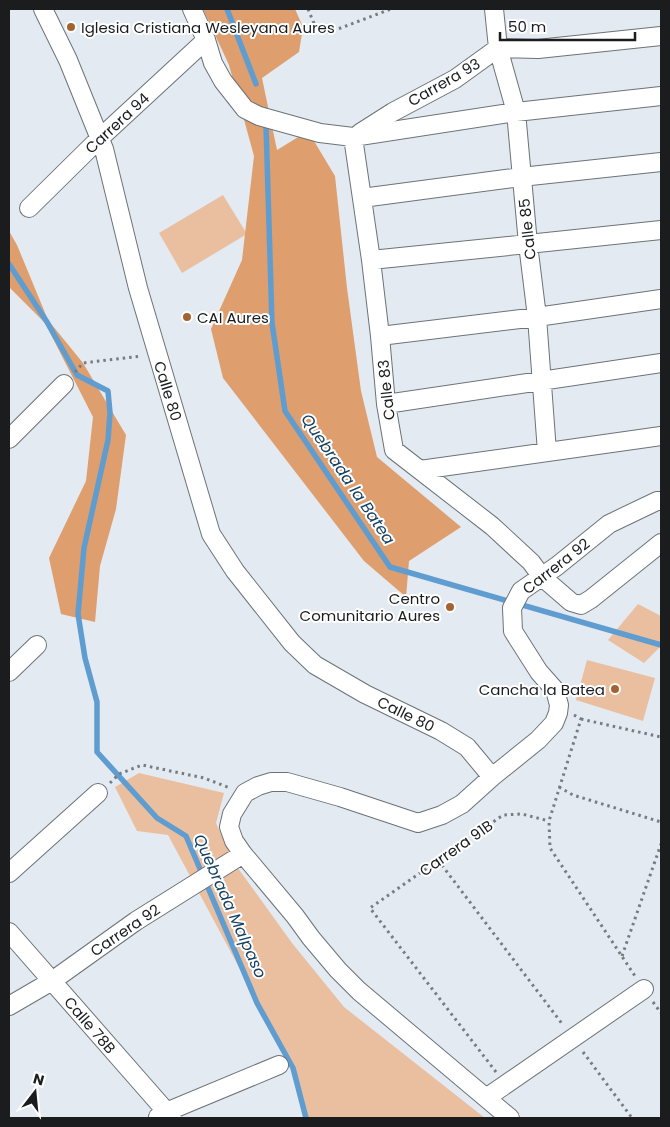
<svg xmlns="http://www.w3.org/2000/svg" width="670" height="1127" font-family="Poppins,sans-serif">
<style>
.green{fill:#eabfa0}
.forest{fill:#de9e6e}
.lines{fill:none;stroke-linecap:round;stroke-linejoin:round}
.stream{stroke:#5f9dd0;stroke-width:5.5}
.minor-casing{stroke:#6c7378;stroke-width:20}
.path{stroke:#787c80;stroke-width:3;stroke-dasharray:2.5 4;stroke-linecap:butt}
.minor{stroke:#fff;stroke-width:18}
.poi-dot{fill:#a4632e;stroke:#fff;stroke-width:2}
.labels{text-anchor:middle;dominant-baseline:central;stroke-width:4;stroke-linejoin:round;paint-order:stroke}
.poi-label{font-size:15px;fill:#1a1c1e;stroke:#fff;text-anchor:start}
.street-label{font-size:15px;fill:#1a1c1e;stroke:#fff}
.water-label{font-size:16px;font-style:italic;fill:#134265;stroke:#fff}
</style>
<rect width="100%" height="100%" fill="#e3eaf1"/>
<!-- green -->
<path class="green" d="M223,195L247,234L182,273L159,233Z
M638,604L661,616V646L644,663L608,640Z
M587,660L655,678L643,721L576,700Z
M139,773L224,793L216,823L235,864L292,943L344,1007L485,1118H306L293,1068L168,835L137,831L115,787Z"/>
<!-- forest -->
<path class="forest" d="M203,9H295L303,27L299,52L262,78L277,150L308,131L335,176L347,288L361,391L377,457L461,527L409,561L406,597L364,561L223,378L211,329L242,260L254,156L229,65Z
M9,231L17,245L48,320L83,363L126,435L116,509L100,566L95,622L61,614L49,558L86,481L93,417L45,323L9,287Z"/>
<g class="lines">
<!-- stream -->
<path class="stream" d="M227,9L256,84
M266,125L272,323L285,411L390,567L661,645
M9,264L47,322L77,375L108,391L110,413L108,440L84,548L78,614L85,658L97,702V752L157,818L186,836L257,1003L293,1068L306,1118"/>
<defs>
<path id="minor" d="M43,9L68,60L104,149L138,288L211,534L235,571L292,643L315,665L365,694L441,731L467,747L492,777
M192,9L206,40L213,63L223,81L245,109L259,116L320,133L353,137L516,112L661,96
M494,9L498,48L516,112L528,244L537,317L547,452
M360,133L393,112L455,79L498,48L538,49L661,36
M353,137L371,260L380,336L386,404L394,450L492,526L531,562L542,577L571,602L581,605L591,599L661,543
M362,198L521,177L661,162
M29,208L100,138L206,40
M371,260L528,244L661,230
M380,336L537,317L661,299
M386,404L661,363
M9,439L64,384
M420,470L661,436
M9,672L37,645
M9,873L98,793
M9,932L172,1118
M9,1006L52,981L136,921L243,854
M486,1098L644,989
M158,1117L166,1112L279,1065
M510,1118L359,991L338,970L311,938L295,916L243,854L234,841L229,827L232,814L245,793L258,786L271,782H287L340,797L418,823L442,815L462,804L492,777L538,740L554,723L558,713L559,705L555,690L539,672L513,631L512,608L521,591L557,566L609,524L657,501H661"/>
</defs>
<!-- minor casing -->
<use href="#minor" class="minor-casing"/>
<!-- path -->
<path class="path" d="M308,9L316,28L325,33L338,29L391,9
M75,372L83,363L142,356
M574,715L581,719L549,821L550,848L635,976
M581,719L661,737
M110,783L119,774L142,765L204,778L230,788
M559,787L573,795L661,822
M438,860L563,1025
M622,956L661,844
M653,1002L661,1013
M583,1052L632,1118
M496,1072L370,908L503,815L522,814L549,821"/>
<!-- minor -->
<use href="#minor" class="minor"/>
</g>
<!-- markers -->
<g class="poi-dot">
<circle cx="71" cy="27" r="5"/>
<circle cx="187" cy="317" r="5"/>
<circle cx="450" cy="607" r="5"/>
<circle cx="615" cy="689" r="5"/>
</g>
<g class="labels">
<!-- poi labels -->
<g class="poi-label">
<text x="81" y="27">Iglesia Cristiana Wesleyana Aures</text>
<text x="197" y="317">CAI Aures</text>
<text x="440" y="598" text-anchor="end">Centro<tspan x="440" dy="17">Comunitario Aures</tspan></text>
<text x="605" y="689" text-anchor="end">Cancha la Batea</text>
</g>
<!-- street labels -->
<g class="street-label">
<text transform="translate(444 82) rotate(-30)">Carrera 93</text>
<text transform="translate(117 123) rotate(-43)">Carrera 94</text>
<text transform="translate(527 229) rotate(-96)">Calle 85</text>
<text transform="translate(386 390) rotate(-96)">Calle 83</text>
<text transform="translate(168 391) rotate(73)">Calle 80</text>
<text transform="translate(556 566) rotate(-38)">Carrera 92</text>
<text transform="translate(406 714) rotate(26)">Calle 80</text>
<text transform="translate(456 848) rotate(-35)">Carrera 91B</text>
<text transform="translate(125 930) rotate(-34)">Carrera 92</text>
<text transform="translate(90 1025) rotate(49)">Calle 78B</text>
</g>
<!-- water labels -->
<g class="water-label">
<text transform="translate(348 479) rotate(56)">Quebrada la Batea</text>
<text transform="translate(230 906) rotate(66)">Quebrada Malpaso</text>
</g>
</g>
<!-- border -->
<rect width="670" height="1127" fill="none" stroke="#1a1c1e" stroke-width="20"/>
<!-- north arrow -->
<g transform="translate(35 1092) rotate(16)" stroke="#ffffff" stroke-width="4" paint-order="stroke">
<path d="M0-4L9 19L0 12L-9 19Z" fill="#1a1c1e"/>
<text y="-8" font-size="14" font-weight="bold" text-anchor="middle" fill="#1a1c1e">N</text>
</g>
<!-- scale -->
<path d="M500 32v8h135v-8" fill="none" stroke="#1a1c1e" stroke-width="2.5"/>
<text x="508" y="32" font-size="15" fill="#1a1c1e" stroke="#ffffff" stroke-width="4" paint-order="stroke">50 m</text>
</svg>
